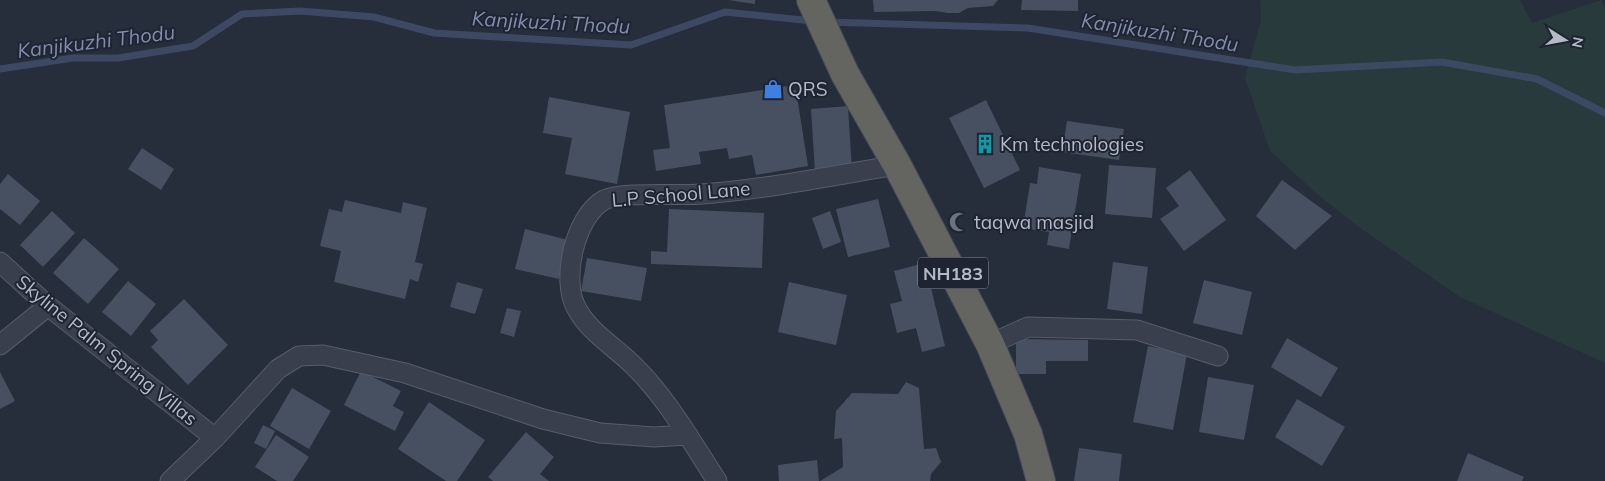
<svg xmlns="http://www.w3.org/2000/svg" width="1605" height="481" font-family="Mulish,sans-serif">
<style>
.green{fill:#293a3d}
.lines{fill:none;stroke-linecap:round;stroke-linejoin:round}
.stream{stroke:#3d4963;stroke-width:7}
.building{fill:#475060}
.minor-casing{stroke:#575d6a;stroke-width:21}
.trunk-casing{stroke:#444a57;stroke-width:30}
.minor{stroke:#393f4c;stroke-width:19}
.trunk{stroke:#646461;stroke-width:28}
.labels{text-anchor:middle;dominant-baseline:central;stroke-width:4;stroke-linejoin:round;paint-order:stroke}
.shield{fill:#1e2431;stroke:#888d9a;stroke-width:1}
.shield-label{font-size:18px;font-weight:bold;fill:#b5bac7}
.poi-label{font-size:19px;fill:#b5bac7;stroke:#1e2431;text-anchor:start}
.street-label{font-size:19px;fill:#b5bac7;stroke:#1e2431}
.water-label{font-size:20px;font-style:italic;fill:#7f8eac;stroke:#1e2431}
</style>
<rect width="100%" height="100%" fill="#262d3b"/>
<!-- green -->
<path class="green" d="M1260,0H1520L1532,23L1601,0L1605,9V363L1460,297L1363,230L1318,195L1270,151L1245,78L1261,20Z"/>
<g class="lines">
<!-- stream -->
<path class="stream" d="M828,22L1028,28L1295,70L1442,62L1537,79L1605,113
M0,69L73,58H118L193,46L242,14L300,11L374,17L434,33L631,45L725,12L812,21"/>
</g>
<!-- building -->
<path class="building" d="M728,0H755V4Z
M873,0H998L993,6L968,8L959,13H948L935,11L874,12Z
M1022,0H1078V11L1021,10Z
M788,86V91L796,90L808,166L756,175L752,155L729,159L727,148L699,152L701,164L656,171L653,150L670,148L664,105Z
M549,97L630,112L617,184L565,174L572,138L543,133Z
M986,100L1020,170L984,188L949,118Z
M848,106L852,171L815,173L811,109Z
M1067,121L1124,129L1119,160L1062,152Z
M142,148L174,169L161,190L128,169Z
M1109,165L1156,168L1152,218L1105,214Z
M1039,167L1081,174L1069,249L1047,245L1049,232L1023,228L1030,183L1037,184Z
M1190,170L1226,220L1184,251L1160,219L1179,206L1166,188Z
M8,174L40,201L20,225L0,209V184Z
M1282,180L1332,216L1295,250L1256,216Z
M878,199L890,247L848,257L836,209Z
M345,200L401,213L403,202L427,208L415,262L423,264L418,282L410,279L405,299L334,282L341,251L320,246L329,209L342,212Z
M669,209L764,213L762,268L651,264V251L667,252Z
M52,211L75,233L43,267L20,245Z
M830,211L841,242L823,249L812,218Z
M525,229L568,240L559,279L515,269Z
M84,238L119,269L88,304L53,273Z
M587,258L647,268L641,301L581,291Z
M1113,262L1148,267L1142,314L1107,309Z
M925,263L945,346L922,352L916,328L897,333L890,304L902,301L894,271Z
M1204,280L1252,292L1242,335L1193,323Z
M128,281L156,304L131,336L102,312Z
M457,282L483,289L475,314L450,307Z
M789,282L847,295L836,345L778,332Z
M184,299L228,345L188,385L151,347L158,340L150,331Z
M507,308L521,311L514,337L500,333Z
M1287,338L1338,368L1321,397L1271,367Z
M1016,339L1088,340V361H1046V374H1016Z
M1148,346L1187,354L1173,430L1133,422Z
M361,371L401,391L393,406L404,412L395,431L344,405Z
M0,372L15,401L0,409Z
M1208,377L1254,385L1244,440L1199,432Z
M906,382L919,388L924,449L936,448L941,462L931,474L930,481H820L843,467L842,438L834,439L836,411L852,393L898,394Z
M292,388L331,411L309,449L270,426Z
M1297,399L1345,427L1322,466L1275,437Z
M429,402L485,440L457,481H446L398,449Z
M263,425L275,431L266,449L254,443Z
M526,432L554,457L540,474L549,481H493L488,477Z
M276,435L309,457L293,481H277L255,467Z
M1079,448L1122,454L1119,481H1074Z
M1468,453L1524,477L1522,481H1457Z
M817,460L819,481H779L778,465Z"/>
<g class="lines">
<defs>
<path id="minor" d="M0,262L48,306L215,438
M990,344L1028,327L1137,330L1218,356
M0,345L48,306
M170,481L215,438L278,369L299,356L323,355L405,373L543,419L600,433L654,437L688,435
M717,481C691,441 667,398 633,365C614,346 590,333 577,309C560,281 575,216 604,200C624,191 679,196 702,194C767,189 832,176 897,165"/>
<path id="trunk" d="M811,0L845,74L897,165L990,344L1028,434L1041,481"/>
</defs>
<!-- minor casing -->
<use href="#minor" class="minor-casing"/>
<!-- trunk casing -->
<use href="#trunk" class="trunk-casing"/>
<!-- minor -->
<use href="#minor" class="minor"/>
<!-- trunk -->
<use href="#trunk" class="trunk"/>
</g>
<!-- icons -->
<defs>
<symbol id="shop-bare" viewBox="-9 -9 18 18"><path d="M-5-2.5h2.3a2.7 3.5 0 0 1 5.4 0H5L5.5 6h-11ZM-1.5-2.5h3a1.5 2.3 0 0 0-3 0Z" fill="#3f7fe0" stroke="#1e2431" stroke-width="2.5" paint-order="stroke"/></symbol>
<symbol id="building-bare" viewBox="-9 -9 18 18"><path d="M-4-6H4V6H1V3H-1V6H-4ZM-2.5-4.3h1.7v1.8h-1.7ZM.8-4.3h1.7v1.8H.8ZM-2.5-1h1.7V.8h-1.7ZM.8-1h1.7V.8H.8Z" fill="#0f9aa8" stroke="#1e2431" stroke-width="2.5" paint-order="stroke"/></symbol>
<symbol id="mosque-bare" viewBox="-9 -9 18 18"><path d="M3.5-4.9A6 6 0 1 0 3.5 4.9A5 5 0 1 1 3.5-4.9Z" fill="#6b7280" stroke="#1e2431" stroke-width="2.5" paint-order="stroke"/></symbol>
</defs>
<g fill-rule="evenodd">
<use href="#shop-bare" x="759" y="75" width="28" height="28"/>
<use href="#building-bare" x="971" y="130" width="28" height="28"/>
<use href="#mosque-bare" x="945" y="208" width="28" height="28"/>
</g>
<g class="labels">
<!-- shield labels -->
<rect class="shield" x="918" y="257.5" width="70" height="31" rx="4"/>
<g class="shield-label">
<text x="953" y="273">NH183</text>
</g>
<!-- poi labels -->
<g class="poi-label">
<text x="788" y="89">QRS</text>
<text x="1000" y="144">Km technologies</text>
<text x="974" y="222">taqwa masjid</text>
</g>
<!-- street labels -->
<g class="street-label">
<text transform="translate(681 194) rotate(-5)">L.P School Lane</text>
<text transform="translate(107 350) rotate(39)">Skyline Palm Spring Villas</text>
</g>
<!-- water labels -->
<g class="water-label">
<text transform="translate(551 22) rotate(3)">Kanjikuzhi Thodu</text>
<text transform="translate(1160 32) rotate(9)">Kanjikuzhi Thodu</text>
<text transform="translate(96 41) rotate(-7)">Kanjikuzhi Thodu</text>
</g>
</g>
<!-- north arrow -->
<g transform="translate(1565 40) rotate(101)" stroke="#1e2431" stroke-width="4" paint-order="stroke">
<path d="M0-4L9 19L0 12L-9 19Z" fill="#b5bac7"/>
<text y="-8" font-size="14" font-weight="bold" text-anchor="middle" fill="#b5bac7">N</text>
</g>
</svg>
